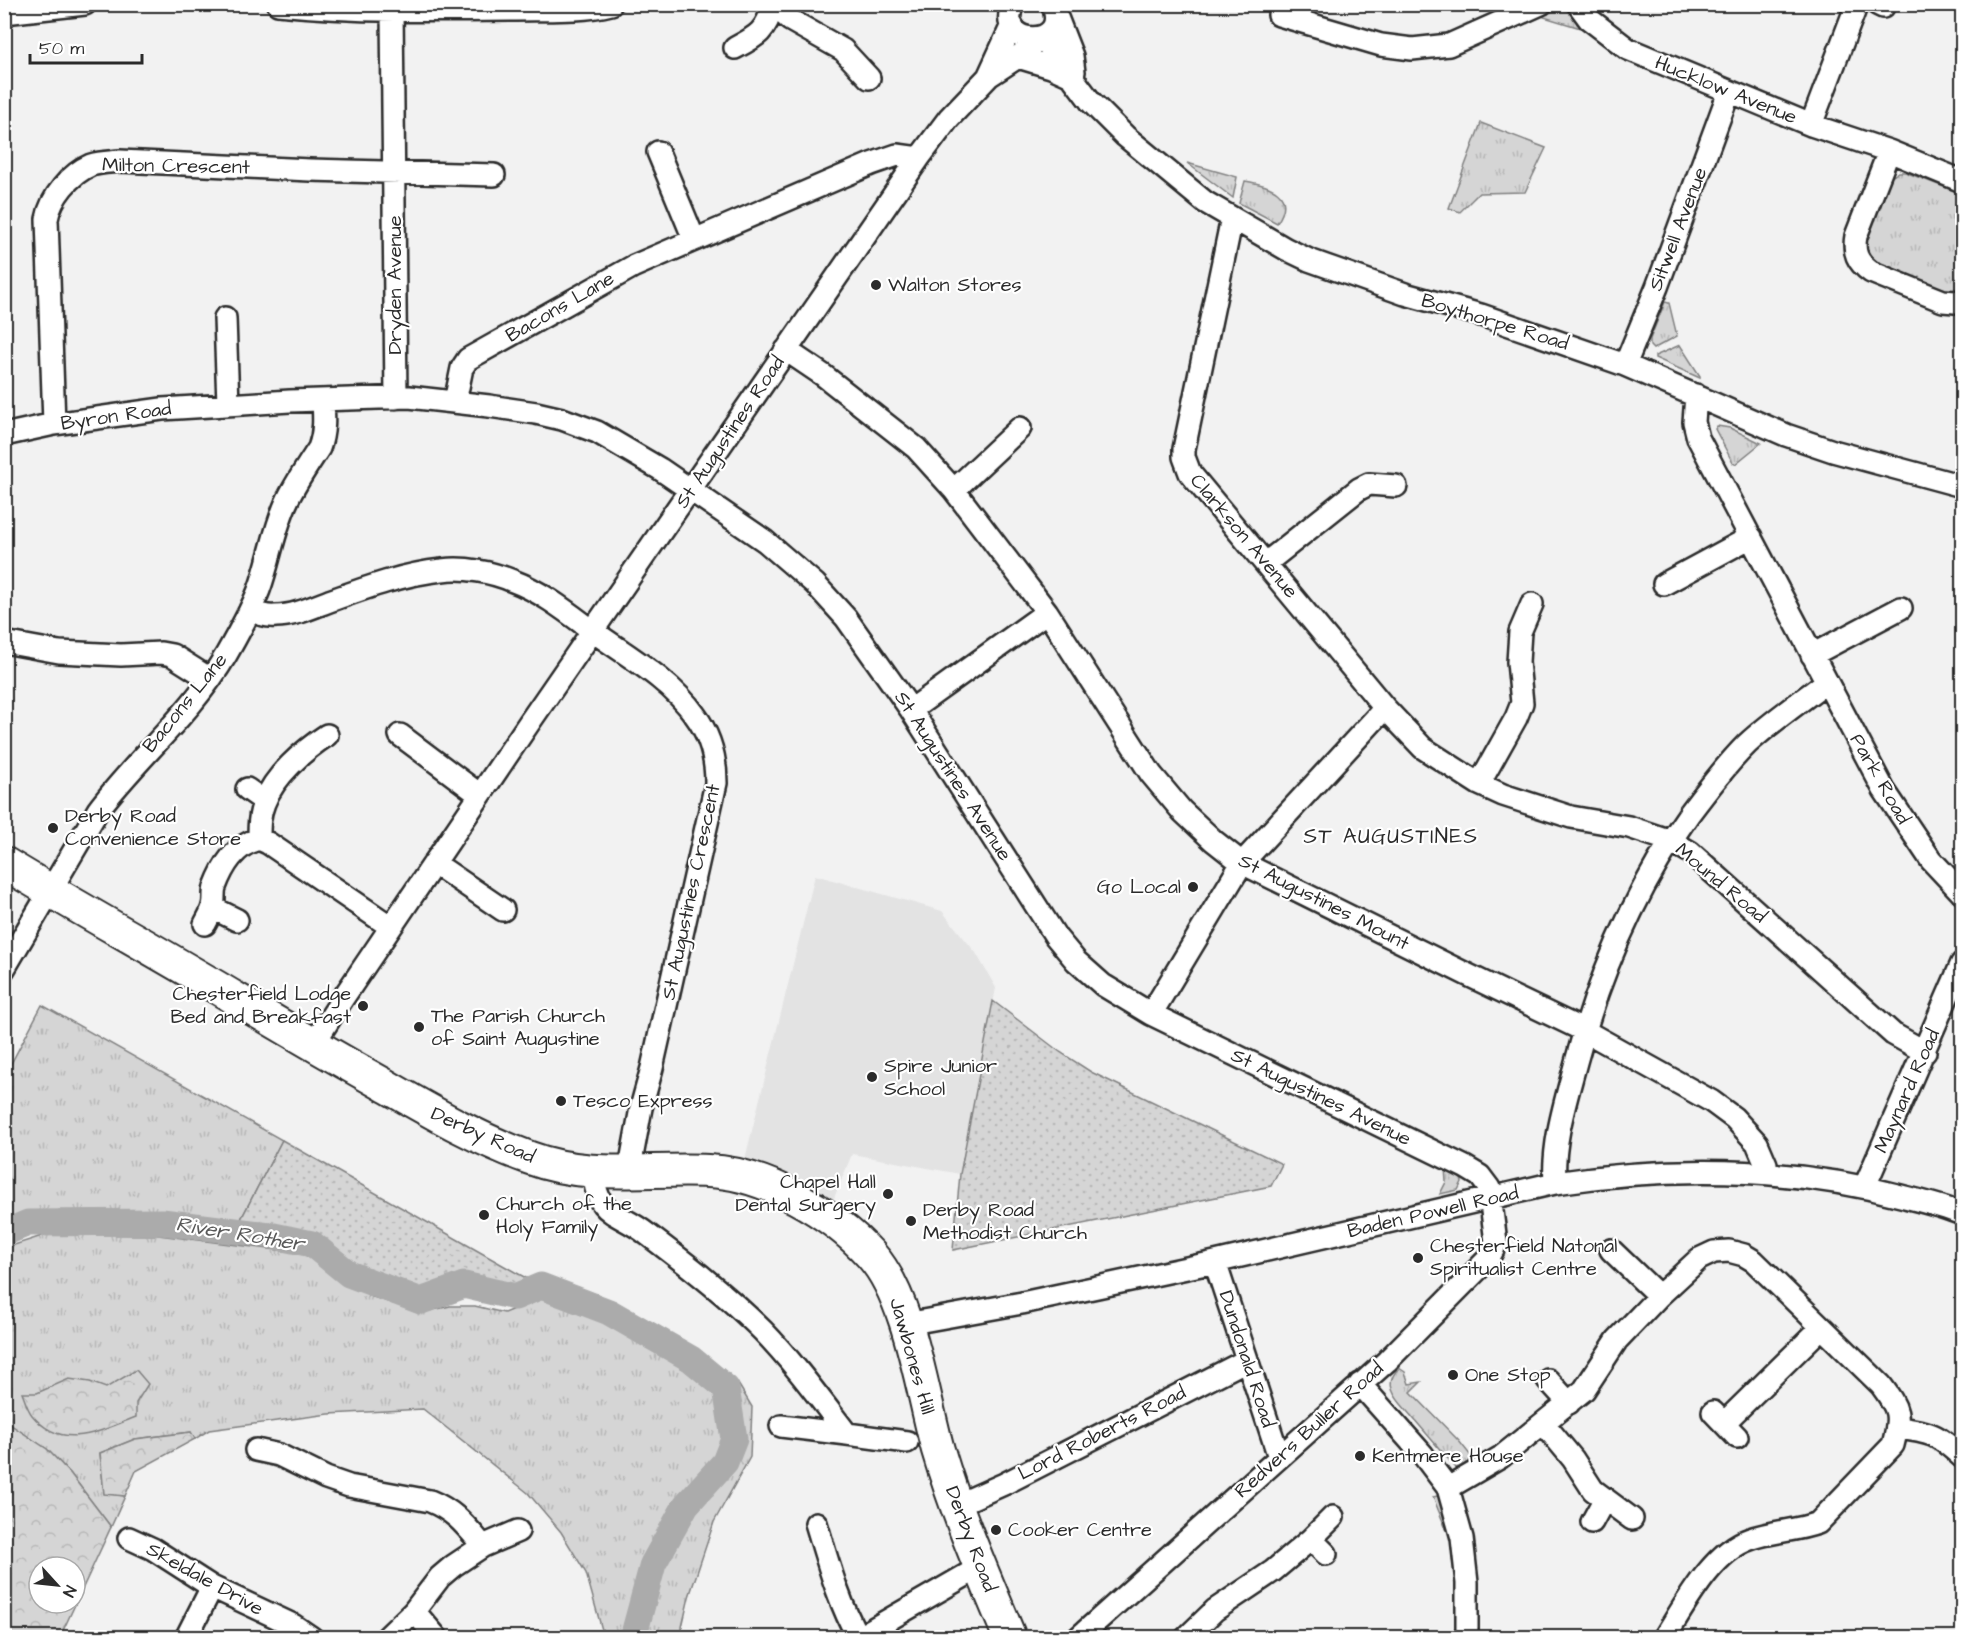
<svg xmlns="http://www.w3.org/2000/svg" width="1967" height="1642" font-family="'Architects Daughter',sans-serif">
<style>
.built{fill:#e3e3e3}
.grass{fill:url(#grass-tufts);stroke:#808080;stroke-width:1.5}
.forest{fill:url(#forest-crowns);stroke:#808080;stroke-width:1.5;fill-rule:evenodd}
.garden{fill:url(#garden-dots);stroke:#808080;stroke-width:1.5}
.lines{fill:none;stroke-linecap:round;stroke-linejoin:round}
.river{stroke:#ababab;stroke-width:27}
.minor-casing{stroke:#2b2b2b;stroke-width:26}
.highway-casing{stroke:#2b2b2b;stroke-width:36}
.minor{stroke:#fff;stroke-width:21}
.highway{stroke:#fff;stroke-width:32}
.poi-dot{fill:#2b2b2b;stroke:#fff;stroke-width:2}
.labels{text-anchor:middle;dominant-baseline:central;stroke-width:4.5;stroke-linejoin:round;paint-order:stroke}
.street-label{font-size:20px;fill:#2b2b2b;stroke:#fff}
.poi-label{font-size:20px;fill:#2b2b2b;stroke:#fff;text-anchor:start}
.neighbourhood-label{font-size:21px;letter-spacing:1.5px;fill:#2b2b2b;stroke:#fff}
.water-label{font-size:21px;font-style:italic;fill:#585858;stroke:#fff}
</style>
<defs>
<pattern id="grass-tufts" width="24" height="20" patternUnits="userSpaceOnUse" patternTransform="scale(1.5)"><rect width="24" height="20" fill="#d5d5d5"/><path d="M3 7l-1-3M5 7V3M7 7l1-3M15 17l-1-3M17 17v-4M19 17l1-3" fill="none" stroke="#b7b7b7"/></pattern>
<pattern id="forest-crowns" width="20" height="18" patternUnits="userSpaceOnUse" patternTransform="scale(1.5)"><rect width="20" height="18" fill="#d5d5d5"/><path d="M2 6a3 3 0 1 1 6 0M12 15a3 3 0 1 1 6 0" fill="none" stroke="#b7b7b7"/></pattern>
<pattern id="garden-dots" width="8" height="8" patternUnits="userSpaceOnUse" patternTransform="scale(1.5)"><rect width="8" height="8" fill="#d5d5d5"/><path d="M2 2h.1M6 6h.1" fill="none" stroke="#b7b7b7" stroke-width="1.8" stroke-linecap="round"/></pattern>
</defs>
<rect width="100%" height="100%" fill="#f2f2f2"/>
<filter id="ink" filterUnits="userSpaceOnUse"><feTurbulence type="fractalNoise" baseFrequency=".0167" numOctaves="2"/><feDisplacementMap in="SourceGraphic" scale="12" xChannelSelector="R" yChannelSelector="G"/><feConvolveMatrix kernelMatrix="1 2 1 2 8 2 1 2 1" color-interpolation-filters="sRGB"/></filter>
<g filter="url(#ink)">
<!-- built -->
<path class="built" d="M815,875L942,911L976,953L996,988L960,1174L852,1154L832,1203L744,1163Z"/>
<!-- grass -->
<path class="grass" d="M1560,9L1571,12L1584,29L1544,17V14Z
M1481,123L1546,148L1525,192L1479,193L1460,212L1449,208Z
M1187,163L1237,177L1233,198Z
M1899,172H1905L1962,194V293L1954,295L1875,267L1861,244L1890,178Z
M1245,181C1269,185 1297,193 1277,223L1239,203Z
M1665,302L1669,303L1677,336L1653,349L1650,346V339Z
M1680,345L1700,376V378L1655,358V356Z
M1717,426L1730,428L1761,443L1735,464L1733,463L1715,429Z
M42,1005L282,1140L239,1223L169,1214L28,1215L5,1220L4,1077Z
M1445,1168L1460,1174L1462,1182L1458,1190L1440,1194L1446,1182Z
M48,1234L158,1235L302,1253L370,1296L421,1313L450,1306H475L504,1313L536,1300L542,1295L603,1320L684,1363L719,1392L737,1382L752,1407L750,1457L714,1522L689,1597L682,1627L683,1638L604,1637L586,1573L561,1532L528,1493L423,1409L329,1414L209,1430L195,1439L191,1432L135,1439L100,1453L104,1493L125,1496L111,1527L70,1473L47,1449L5,1421V1248Z
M1399,1368L1405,1372L1409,1384L1421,1382L1411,1392L1459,1441L1475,1461L1464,1467L1456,1468L1401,1404C1391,1392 1386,1381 1399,1368Z
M1442,1495L1451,1528L1446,1529L1433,1497Z"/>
<!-- forest -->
<path class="forest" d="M136,1370L148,1384L136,1403V1417C100,1431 62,1452 32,1415C27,1409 25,1400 22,1393H37L69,1379L90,1382L106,1388Z
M5,1421L47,1449L70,1473L111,1527L60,1637H5ZM39,1567H75V1603H39Z
M191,1432L195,1439L136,1471L125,1496L104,1494L100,1453L135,1439Z"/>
<!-- garden -->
<path class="garden" d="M993,1001L1060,1052L1091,1072L1282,1164L1271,1186L953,1250L960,1174Z
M282,1140L515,1272L530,1280L514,1289L463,1276L440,1284L424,1292L354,1265L319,1239L307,1234L239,1223Z"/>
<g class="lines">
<!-- river -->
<path class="river" d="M4,1233L28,1223L162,1222L269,1235L312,1244L349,1274L421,1301L464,1285L515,1297L541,1286L609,1312L691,1359L726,1388L734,1439L725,1462L686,1505L653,1564L633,1638"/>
<defs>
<path id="minor" d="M278,4C356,12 433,11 511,10C544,9 579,12 611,4
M772,4L790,20L843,50L869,78
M1013,4C993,49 1073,49 1052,4
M1578,4L1589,19L1628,49L1811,125L1889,151L1962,181
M1877,4L1883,7
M392,10L396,398
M4,13L85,4
M1056,15L1072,56L1074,72
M1279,15L1381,45L1412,49L1449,45L1541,4
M1042,37L1091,102L1125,136L1205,202L1286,249L1309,260L1405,294L1481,315L1625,365L1786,435L1833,451L1962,486
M735,48C758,36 766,31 773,6
M1018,57L1051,67L1071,76
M989,75L1012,25
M1811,125L1857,4
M1889,151L1856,236C1853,252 1857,262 1871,272L1943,301L1955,302L1962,300
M658,152L694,239
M1232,218L1184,449V457L1190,473L1385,708L1423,748L1479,784L1503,795L1571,817L1629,827L1671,841L1690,852L1893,1034L1925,1052
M225,318L228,404
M786,350L823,375L916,448L954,490L1047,612L1151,774L1182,811L1214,841L1242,863L1466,974L1585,1031L1711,1101L1734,1118L1757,1143L1766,1164V1172
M1625,365L1657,287L1729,92
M1696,395L1694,422L1698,438L1884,790L1931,860L1962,893
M455,402L462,368L468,359L634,266L871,164L897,155L919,158
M54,424L47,219C51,197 70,174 91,165C100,162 111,162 120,161L310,170L494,175
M4,435L54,424L162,409L290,401L409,397L489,406L536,413L562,419L597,432L660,469L765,541L815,584L846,618L911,710L1056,937L1076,961L1103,985L1151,1014L1465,1167L1480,1176L1489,1188L1496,1242L1493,1250L1488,1259L1387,1361L1078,1638
M954,490L1020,428
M1266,563L1359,489L1369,484L1396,486
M1664,584L1751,537
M250,610C259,614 266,617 276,616C295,616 315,606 332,600C368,587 404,574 442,570C465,567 492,572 513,581C543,592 571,615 597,634C631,658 671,681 695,715C710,735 716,757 716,783L652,1068L641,1108L629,1173
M4,642L59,652L121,655L161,653L172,655L210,679
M1812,655L1901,608
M911,710L1047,612
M400,735L480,795
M1479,784L1516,718L1522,703L1518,662L1520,632L1532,604
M247,789L264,801
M259,839L268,843L391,927
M259,839C259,827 259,815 264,803C274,776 304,750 327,735
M434,863L503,910
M213,908L237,920
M205,924C208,918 212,912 213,906C215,900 213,893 215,887C223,866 235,845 259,839
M4,969L98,810C138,757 192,713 226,655C238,634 250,613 259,590C270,560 274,528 288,499C297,481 308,465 319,448C325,432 324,417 323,401
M1151,1014L1242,863L1385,708
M313,1045L343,998L529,723L919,158L949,118L989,76L1018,57L1040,38
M594,1173C596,1217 618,1211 647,1234C687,1264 727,1295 763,1331C794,1363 820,1399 847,1434L907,1442
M1555,1183C1552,1143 1566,1100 1576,1062C1600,972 1635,890 1689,814C1707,790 1726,765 1747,744C1772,721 1800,702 1826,682
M1865,1186L1962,963
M1611,1250L1659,1296
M1215,1262L1279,1457
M906,1324L1022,1303L1215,1262L1555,1183C1670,1166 1788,1166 1901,1196C1921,1201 1943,1206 1962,1214
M1548,1380L1569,1403
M1360,1384L1423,1455L1448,1488L1462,1538L1467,1583V1638
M1713,1412L1737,1437
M1724,1423L1821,1328
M1544,1424L1573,1459L1593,1490L1632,1519
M781,1426L847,1434
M1898,1428C1931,1432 1937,1434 1962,1457
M256,1450L279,1455L326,1478L349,1486L430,1501C455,1511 466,1526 483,1546
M1448,1488L1501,1457L1584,1390L1617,1340L1659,1296L1699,1259L1714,1252L1729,1251L1744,1255L1754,1261L1881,1385C1899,1409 1901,1415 1893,1445L1818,1523C1796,1531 1772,1531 1750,1539C1712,1552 1685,1605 1664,1638
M957,1505L1004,1484L1247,1360
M1592,1522L1604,1500
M816,1523C828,1562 838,1601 858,1637
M129,1538L153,1549L212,1587L293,1625L312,1638
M1311,1539L1326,1554
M414,1611L437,1638
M186,1638L212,1587
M386,1638L414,1611L440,1577L453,1566L483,1546L518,1531
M857,1638L980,1567
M1186,1638L1215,1610L1273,1571L1311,1539L1333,1517"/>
<path id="highway" d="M4,863C81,910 160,953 238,1000C285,1028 333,1056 381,1083C430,1111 477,1139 530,1158C589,1180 647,1168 708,1171C765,1173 833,1213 871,1255C910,1298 922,1393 938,1450C957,1514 984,1576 1010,1638"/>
</defs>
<!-- minor casing -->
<use href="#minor" class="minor-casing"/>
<!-- highway casing -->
<use href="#highway" class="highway-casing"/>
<!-- minor -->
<use href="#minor" class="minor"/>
<!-- highway -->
<use href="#highway" class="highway"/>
</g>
</g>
<!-- markers -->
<g class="poi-dot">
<circle cx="876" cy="285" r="6"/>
<circle cx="53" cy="828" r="6"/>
<circle cx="1193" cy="887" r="6"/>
<circle cx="363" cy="1006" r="6"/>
<circle cx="419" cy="1027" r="6"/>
<circle cx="872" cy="1077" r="6"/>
<circle cx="561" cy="1101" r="6"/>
<circle cx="888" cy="1194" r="6"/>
<circle cx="484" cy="1215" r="6"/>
<circle cx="911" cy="1221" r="6"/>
<circle cx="1418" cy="1258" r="6"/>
<circle cx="1453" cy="1375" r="6"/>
<circle cx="1360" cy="1456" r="6"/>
<circle cx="996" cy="1530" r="6"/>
</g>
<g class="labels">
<!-- street labels -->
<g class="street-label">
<text transform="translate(1726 90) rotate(22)">Hucklow Avenue</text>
<text transform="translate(176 166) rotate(1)">Milton Crescent</text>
<text transform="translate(1678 229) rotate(-69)">Sitwell Avenue</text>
<text transform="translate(395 285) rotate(-90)">Dryden Avenue</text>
<text transform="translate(560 307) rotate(-30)">Bacons Lane</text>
<text transform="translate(1495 322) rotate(17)">Boythorpe Road</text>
<text transform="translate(116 416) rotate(-8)">Byron Road</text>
<text transform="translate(730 432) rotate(-56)">St Augustines Road</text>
<text transform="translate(1244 536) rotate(50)">Clarkson Avenue</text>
<text transform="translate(185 703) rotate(-51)">Bacons Lane</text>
<text transform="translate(953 776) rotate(57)">St Augustines Avenue</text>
<text transform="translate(1880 779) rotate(60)">Park Road</text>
<text transform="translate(1721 883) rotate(40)">Mound Road</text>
<text transform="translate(691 892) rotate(-78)">St Augustines Crescent</text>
<text transform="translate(1324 902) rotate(27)">St Augustines Mount</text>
<text transform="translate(1907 1091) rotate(-66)">Maynard Road</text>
<text transform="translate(1321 1097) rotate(26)">St Augustines Avenue</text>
<text transform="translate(483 1135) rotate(24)">Derby Road</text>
<text transform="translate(1433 1212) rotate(-13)">Baden Powell Road</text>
<text transform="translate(912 1356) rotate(74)">Jawbones Hill</text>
<text transform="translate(1247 1359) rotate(72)">Dundonald Road</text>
<text transform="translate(1309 1430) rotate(-42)">Redvers Buller Road</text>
<text transform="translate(1102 1433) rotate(-27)">Lord Roberts Road</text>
<text transform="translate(971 1539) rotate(69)">Derby Road</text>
<text transform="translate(205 1579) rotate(29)">Skeldale Drive</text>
</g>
<!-- poi labels -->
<g class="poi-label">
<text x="888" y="285">Walton Stores</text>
<text x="65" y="816">Derby Road<tspan x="65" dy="23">Convenience Store</tspan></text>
<text x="1181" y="887" text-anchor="end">Go Local</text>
<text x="351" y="994" text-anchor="end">Chesterfield Lodge<tspan x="351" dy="23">Bed and Breakfast</tspan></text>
<text x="431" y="1016">The Parish Church<tspan x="431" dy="23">of Saint Augustine</tspan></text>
<text x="884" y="1066">Spire Junior<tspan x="884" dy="23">School</tspan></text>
<text x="573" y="1101">Tesco Express</text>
<text x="876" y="1182" text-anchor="end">Chapel Hall<tspan x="876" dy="23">Dental Surgery</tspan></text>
<text x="496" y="1204">Church of the<tspan x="496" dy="23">Holy Family</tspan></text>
<text x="923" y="1210">Derby Road<tspan x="923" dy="23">Methodist Church</tspan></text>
<text x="1430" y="1246">Chesterfield Natonal<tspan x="1430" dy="23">Spiritualist Centre</tspan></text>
<text x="1465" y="1375">One Stop</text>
<text x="1372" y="1456">Kentmere House</text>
<text x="1008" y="1530">Cooker Centre</text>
</g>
<!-- neighbourhood labels -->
<g class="neighbourhood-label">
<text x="1391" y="836">ST AUGUSTINES</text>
</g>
<!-- water labels -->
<g class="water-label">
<text transform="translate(240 1234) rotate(9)">River Rother</text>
</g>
</g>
<!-- margin -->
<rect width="1967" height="1642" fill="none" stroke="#fff" stroke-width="24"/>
<rect x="12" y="12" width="1943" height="1618" fill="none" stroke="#2b2b2b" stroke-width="2" filter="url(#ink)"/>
<!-- north arrow -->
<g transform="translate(57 1585) rotate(117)"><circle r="28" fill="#ffffff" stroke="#aaaaaa" stroke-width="1.5"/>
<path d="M0-4.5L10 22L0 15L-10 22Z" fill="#2b2b2b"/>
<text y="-9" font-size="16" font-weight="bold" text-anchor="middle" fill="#2b2b2b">N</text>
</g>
<!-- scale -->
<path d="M30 54v9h112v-9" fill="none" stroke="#2b2b2b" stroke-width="3"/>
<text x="39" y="54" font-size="18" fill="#2b2b2b" stroke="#ffffff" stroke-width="4.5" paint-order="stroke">50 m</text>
</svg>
